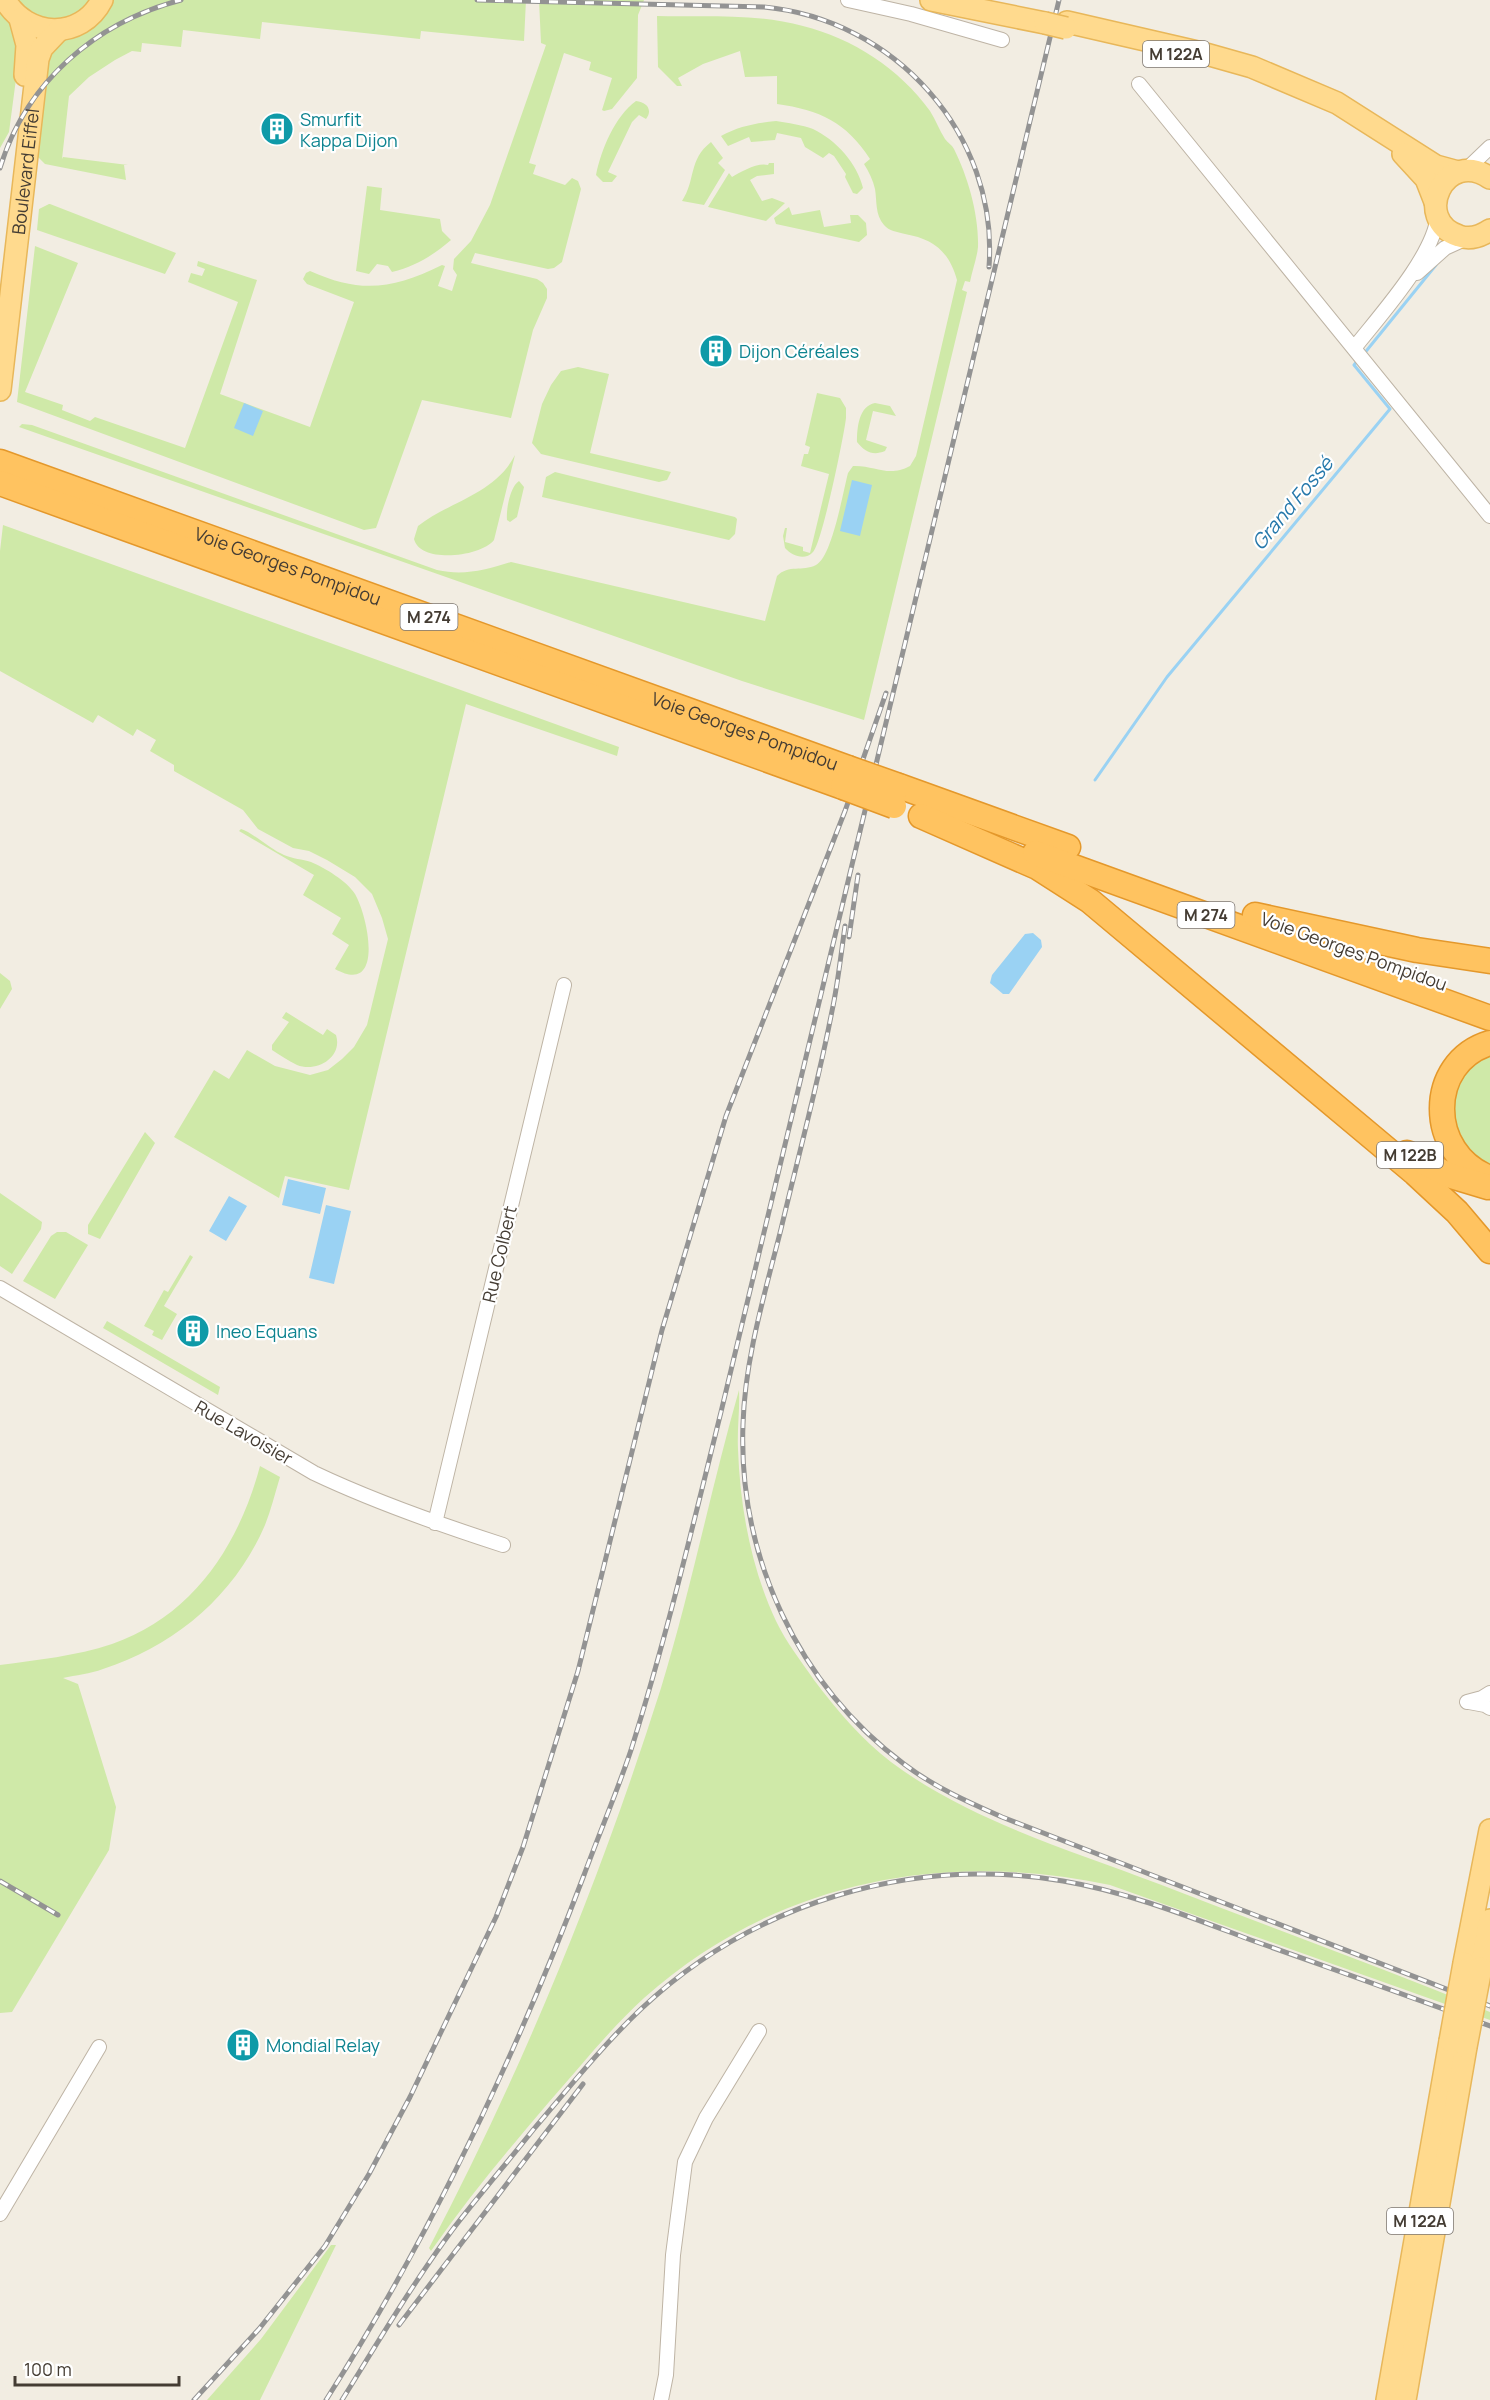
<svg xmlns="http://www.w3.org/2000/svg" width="1490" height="2400" font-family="Manrope,sans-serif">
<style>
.green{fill:#cfe9a8}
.water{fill:#9ad2f3}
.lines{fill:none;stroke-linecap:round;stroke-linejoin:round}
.stream{stroke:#9ad2f3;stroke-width:3}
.street-casing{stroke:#beb4a5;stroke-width:16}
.primary-casing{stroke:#e8b75a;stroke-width:24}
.highway-casing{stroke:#e4982b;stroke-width:27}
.street{stroke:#fff;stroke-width:14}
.primary{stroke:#ffda8e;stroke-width:21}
.highway{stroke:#ffc360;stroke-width:24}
.rail-casing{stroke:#939393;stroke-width:5}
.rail{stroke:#fff;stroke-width:3;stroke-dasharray:9;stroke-linecap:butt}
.primary-bridge-casing{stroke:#e8b75a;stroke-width:24;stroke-linecap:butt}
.highway-bridge-casing{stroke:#e4982b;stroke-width:27;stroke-linecap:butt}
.primary-bridge{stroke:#ffda8e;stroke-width:21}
.highway-bridge{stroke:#ffc360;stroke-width:24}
.labels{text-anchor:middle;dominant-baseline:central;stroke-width:4.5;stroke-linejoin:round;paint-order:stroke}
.shield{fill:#fff;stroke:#7c7670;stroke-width:1.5}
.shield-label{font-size:16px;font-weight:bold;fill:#443c33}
.culture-label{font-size:18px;fill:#0d838f;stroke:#fff;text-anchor:start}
.street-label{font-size:18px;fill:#443c33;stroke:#fff}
.water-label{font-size:20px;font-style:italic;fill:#2779ab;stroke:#fff}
</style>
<rect width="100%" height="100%" fill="#f2ede2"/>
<!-- green -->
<path class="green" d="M15,0H91L83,10L71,18L57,21L29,15Z
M111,0H526L524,41L421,31L420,39L262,22L260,39L183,30L181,47L142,43L141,52L132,51L115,60L89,77L69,96L62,159L63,157L128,165H124L126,180L45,164L34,153L50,46Z
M539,0H644L638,15L637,78L612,109L604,111L602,110L612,78L589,70L591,62L564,53L529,163L536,165L533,174L565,185L572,178L578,181L581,189L562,262L554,268L548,269L475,253L471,263L537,279L543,283L547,289V298L533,330L511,418L422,400L376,528L364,530L17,402L35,246L78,263L25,392L63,405L62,410L90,421L95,417L185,448L238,302L188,282L191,273L202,276L205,269L197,266L198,261L257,280L220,394L310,427L354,302L307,284L303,279L306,273L310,271C361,294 393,289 442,265L445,266L438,286L452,291L457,275L453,269L454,259L471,241L490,205L546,45L541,43Z
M0,9L14,24L21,41L9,132L0,148Z
M657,16C705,17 756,13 803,26C852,38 900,69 930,111C936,120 939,130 945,139C948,143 952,145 954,149C968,177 979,215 978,247C977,258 972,271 970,282L965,281L962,290L967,292L864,720L742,681L19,427L22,424L32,425L437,570C464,576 485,570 511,562L765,621L777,576C789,564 802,572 816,565C832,557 843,492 848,473L853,466C875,465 888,478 910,466L916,456L957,280C949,251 933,239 905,234C897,232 889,231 884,225C875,215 877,201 875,189C873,180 869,172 864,164L870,159C846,122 820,110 777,104V76L745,77L740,51L703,64L678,78L682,86H677L658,67Z
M636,101C647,102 653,110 646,119L639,115L632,122L608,172L617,176L612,182H603L596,175C601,150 615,116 636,101Z
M776,121C788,123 802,125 813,129C836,140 857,163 863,188L857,194L853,193L845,177L846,174L834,156L829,153L823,158L805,147L801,138L777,133L775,140L751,142L749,137L728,146L721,136C739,126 756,123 776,121Z
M711,142L723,158L718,163L725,170L704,205L682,201C696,180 688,160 711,142Z
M769,163H774V174L757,176L750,180L762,201L772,198L785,203L766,221L708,207L729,173L732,177C740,172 758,162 768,165Z
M367,186L382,188L380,210L440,219L442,231L451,240C432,256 416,266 392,272L388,266L377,264L369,274L356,271Z
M49,204H50L176,253L165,274L37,230L39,209Z
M789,207L792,215L820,210L824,227L851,223L850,215H858L866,223L867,235L859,242L776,224L774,218Z
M578,367L609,374L590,453L671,472L667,480L659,482L541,454L532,443L542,404L551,385L561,371Z
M817,393L840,398L846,408V418C844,436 822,543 813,552C805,561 792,556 785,548L783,536L785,528H787L785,542L803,547V551L810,553L829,474L801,466L804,454H808L810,447L805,445Z
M875,403L890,406L896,416L873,411L866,440L887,447L885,451C873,456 865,452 857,442C857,427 859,406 875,403Z
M515,455L494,540C481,557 420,564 414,539L418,526C450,501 495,494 515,455Z
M555,472L735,517L737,519L735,534L729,540L542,497L546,477Z
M519,481L524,487L517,517L510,522L507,520C506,509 510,487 519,481Z
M3,525L619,747L617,756L466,704L349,1190L285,1176L279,1198L174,1137L214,1070L229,1079L247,1050L275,1066L310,1075L328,1070L342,1059L354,1047L367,1025L388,939L382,918L372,894L355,877L327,860L309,851L293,848L258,829L243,810L174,771V765L150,751L156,740L137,729L133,736L98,715L93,723L0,671V551Z
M241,829C252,832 271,850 284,855C293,859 302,859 311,862C325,868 347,881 355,894C368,916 385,997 335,969L349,945L332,934L341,918L303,895L314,875L239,831Z
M0,973L10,981L12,989L0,1009Z
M286,1012L323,1035L327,1029L336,1035C343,1057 317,1073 297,1065C289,1061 280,1055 272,1050V1045L289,1022L282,1018Z
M1490,1053V1170L1475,1163L1450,1122L1459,1078L1466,1069Z
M145,1132L155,1143L100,1239L88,1234V1225Z
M0,1193L42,1222L41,1229L12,1274L0,1266Z
M57,1232H66L88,1245L55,1299L23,1281L51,1236Z
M190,1255L193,1257L164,1306L177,1314L162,1340L152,1335L154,1331L144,1326L164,1290L168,1292Z
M107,1321L220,1387L218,1395L103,1328Z
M739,1390C740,1409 737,1429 738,1449C740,1507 751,1568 776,1621C786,1642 801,1661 814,1680C836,1709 862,1740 891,1762C970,1821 1068,1849 1159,1884C1269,1927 1381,1967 1490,2012V2020L1110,1885C941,1849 774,1882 644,1998C609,2030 580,2067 549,2102C508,2150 467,2199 431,2251L429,2248C523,2069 600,1881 661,1688C691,1590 711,1488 739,1390Z
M260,1466L280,1477C275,1493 271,1510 265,1525C235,1595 175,1646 103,1669C90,1674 76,1675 63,1678L78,1684L116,1807L109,1850L12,2012L0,2013V1665C37,1660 76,1656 112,1644C193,1616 239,1545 260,1466Z
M331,2245H336L260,2400H207L261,2339Z"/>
<!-- water -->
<path class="water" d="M244,403L263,411L253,436L234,428Z
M852,480L872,485L860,536L840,531Z
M1033,933L1041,940L1042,947L1009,994H1003L990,983L992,975L1025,934Z
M288,1179L326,1188L320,1214L282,1205Z
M229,1196L247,1206L226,1241L209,1231Z
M326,1205L351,1211L334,1284L309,1278Z"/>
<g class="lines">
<!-- stream -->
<path class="stream" d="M1363,355L1436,265
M1095,780L1167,677L1390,409L1354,365L1358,360"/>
<defs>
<path id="street" d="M848,0L911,14L1002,40
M1139,84L1490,516
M1466,170L1490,147
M1417,273L1445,248L1467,238
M1355,347C1381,314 1433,257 1438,216
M0,1288L314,1473C375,1502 438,1524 503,1545
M435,1523L564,985
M1467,1702L1482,1698L1490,1693
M1469,1702L1485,1705L1490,1708
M0,2214L99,2047
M661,2400L666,2375L673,2255L685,2162L706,2118L759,2031"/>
<g id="primary">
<path d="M5,0C27,38 81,41 102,0"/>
<path d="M931,0L1045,23"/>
<path d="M20,19L27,45L25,75"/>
<path d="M1067,22L1206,54L1252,67L1337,103L1436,166L1458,172"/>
<path d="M1403,154L1426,179L1435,202"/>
<path d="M1490,178C1445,147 1411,220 1459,236C1470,240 1481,236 1490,230"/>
<path id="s1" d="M0,390L38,59L42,48L59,30"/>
<path d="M1464,1963L1490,1830"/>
<path d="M1481,1968L1490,1920"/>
<path d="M1387,2400L1450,2041"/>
<path d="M1405,2400L1466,2047"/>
</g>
<g id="highway">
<path id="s2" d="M0,462L848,768"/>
<path d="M0,483L843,787"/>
<path d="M899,786L1068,847"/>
<path d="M921,816L1037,867L1090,901L1415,1173L1457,1212L1490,1251"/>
<path d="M1035,853L1490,1018"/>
<path d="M1255,915L1417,950L1490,961"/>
<path d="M1490,1043C1426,1062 1426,1154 1490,1178"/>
<path d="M1407,1153L1448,1175L1488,1187"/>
</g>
</defs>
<!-- street casing -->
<use href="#street" class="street-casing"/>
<!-- primary casing -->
<use href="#primary" class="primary-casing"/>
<!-- highway casing -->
<use href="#highway" class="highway-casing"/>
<!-- street -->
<use href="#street" class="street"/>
<!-- primary -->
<use href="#primary" class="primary"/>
<!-- highway -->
<use href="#highway" class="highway"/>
<defs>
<path id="rail" d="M477,0L764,7C894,19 999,134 989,267
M0,168C26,82 96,22 181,0
M845,926C841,954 838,983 832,1011C818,1084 798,1157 781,1229C765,1293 745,1358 743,1424C738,1556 798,1685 904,1764C934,1787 968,1802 1002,1817L1490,2006
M849,937L858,875
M0,1881L58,1915
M399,2325L583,2084
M194,2400L259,2329L325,2246L369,2174L410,2097L496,1917L523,1847L578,1671L662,1330L726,1116L845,811L886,693
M326,2400C431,2235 515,2058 584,1875C599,1834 617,1792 631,1750C666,1639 693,1525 721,1412L1059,0
M342,2400C378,2342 413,2283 453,2229C479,2195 507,2163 533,2130C568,2089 602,2046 641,2009C753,1903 911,1855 1063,1881C1128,1892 1190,1917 1251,1940C1331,1968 1410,1997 1490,2026"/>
</defs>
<!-- rail casing -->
<use href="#rail" class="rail-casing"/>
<!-- rail -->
<use href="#rail" class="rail"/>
<defs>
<path id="primary-bridge" d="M1045,23L1066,28
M1450,2041L1464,1963
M1466,2047L1481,1968"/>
<path id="highway-bridge" d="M848,768L899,786
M843,787L894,806"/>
</defs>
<!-- primary-bridge casing -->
<use href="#primary-bridge" class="primary-bridge-casing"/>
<!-- highway-bridge casing -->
<use href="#highway-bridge" class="highway-bridge-casing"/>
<!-- primary-bridge -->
<use href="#primary-bridge" class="primary-bridge"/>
<!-- highway-bridge -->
<use href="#highway-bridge" class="highway-bridge"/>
</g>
<!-- icons -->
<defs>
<symbol id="building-disc" viewBox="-11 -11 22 22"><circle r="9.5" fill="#0f9aa8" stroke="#fff"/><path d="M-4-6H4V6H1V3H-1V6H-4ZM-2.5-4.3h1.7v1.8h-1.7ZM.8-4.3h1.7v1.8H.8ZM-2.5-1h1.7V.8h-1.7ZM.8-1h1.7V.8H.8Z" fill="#fff"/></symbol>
</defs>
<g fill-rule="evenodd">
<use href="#building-disc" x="258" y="110" width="38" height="38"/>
<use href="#building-disc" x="697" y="332" width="38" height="38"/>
<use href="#building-disc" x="174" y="1312" width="38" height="38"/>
<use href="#building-disc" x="224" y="2026" width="38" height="38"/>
</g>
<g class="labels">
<!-- shield labels -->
<g class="shield">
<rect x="1143" y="41" width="66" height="26" rx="4.5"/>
<rect x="400.5" y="604" width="57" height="26" rx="4.5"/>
<rect x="1177.5" y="902" width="57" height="26" rx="4.5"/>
<rect x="1377" y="1142" width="66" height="26" rx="4.5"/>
<rect x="1387" y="2208" width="66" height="26" rx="4.5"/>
</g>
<g class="shield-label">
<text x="1176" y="54">M 122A</text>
<text x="429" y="617">M 274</text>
<text x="1206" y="915">M 274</text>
<text x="1410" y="1155">M 122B</text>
<text x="1420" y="2221">M 122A</text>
</g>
<!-- culture labels -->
<g class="culture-label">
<text x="300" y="119">Smurfit<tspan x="300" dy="21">Kappa Dijon</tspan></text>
<text x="739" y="351">Dijon Céréales</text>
<text x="216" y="1331">Ineo Equans</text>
<text x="266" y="2045">Mondial Relay</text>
</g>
<!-- street labels -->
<g class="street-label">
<text stroke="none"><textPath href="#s1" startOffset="220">Boulevard Eiffel</textPath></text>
<text stroke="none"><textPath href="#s2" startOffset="306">Voie Georges Pompidou</textPath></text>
<text stroke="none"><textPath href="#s2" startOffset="792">Voie Georges Pompidou</textPath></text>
<text transform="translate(1354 951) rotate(20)">Voie Georges Pompidou</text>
<text transform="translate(499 1254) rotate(-77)">Rue Colbert</text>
<text transform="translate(244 1432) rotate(30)">Rue Lavoisier</text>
</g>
<!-- water labels -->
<g class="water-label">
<text transform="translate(1292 503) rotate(-50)">Grand Fossé</text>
</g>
</g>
<!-- scale -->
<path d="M15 2376v9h164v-9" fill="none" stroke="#443c33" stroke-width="3"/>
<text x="24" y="2376" font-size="18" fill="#443c33" stroke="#ffffff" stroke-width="4.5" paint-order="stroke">100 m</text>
</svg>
